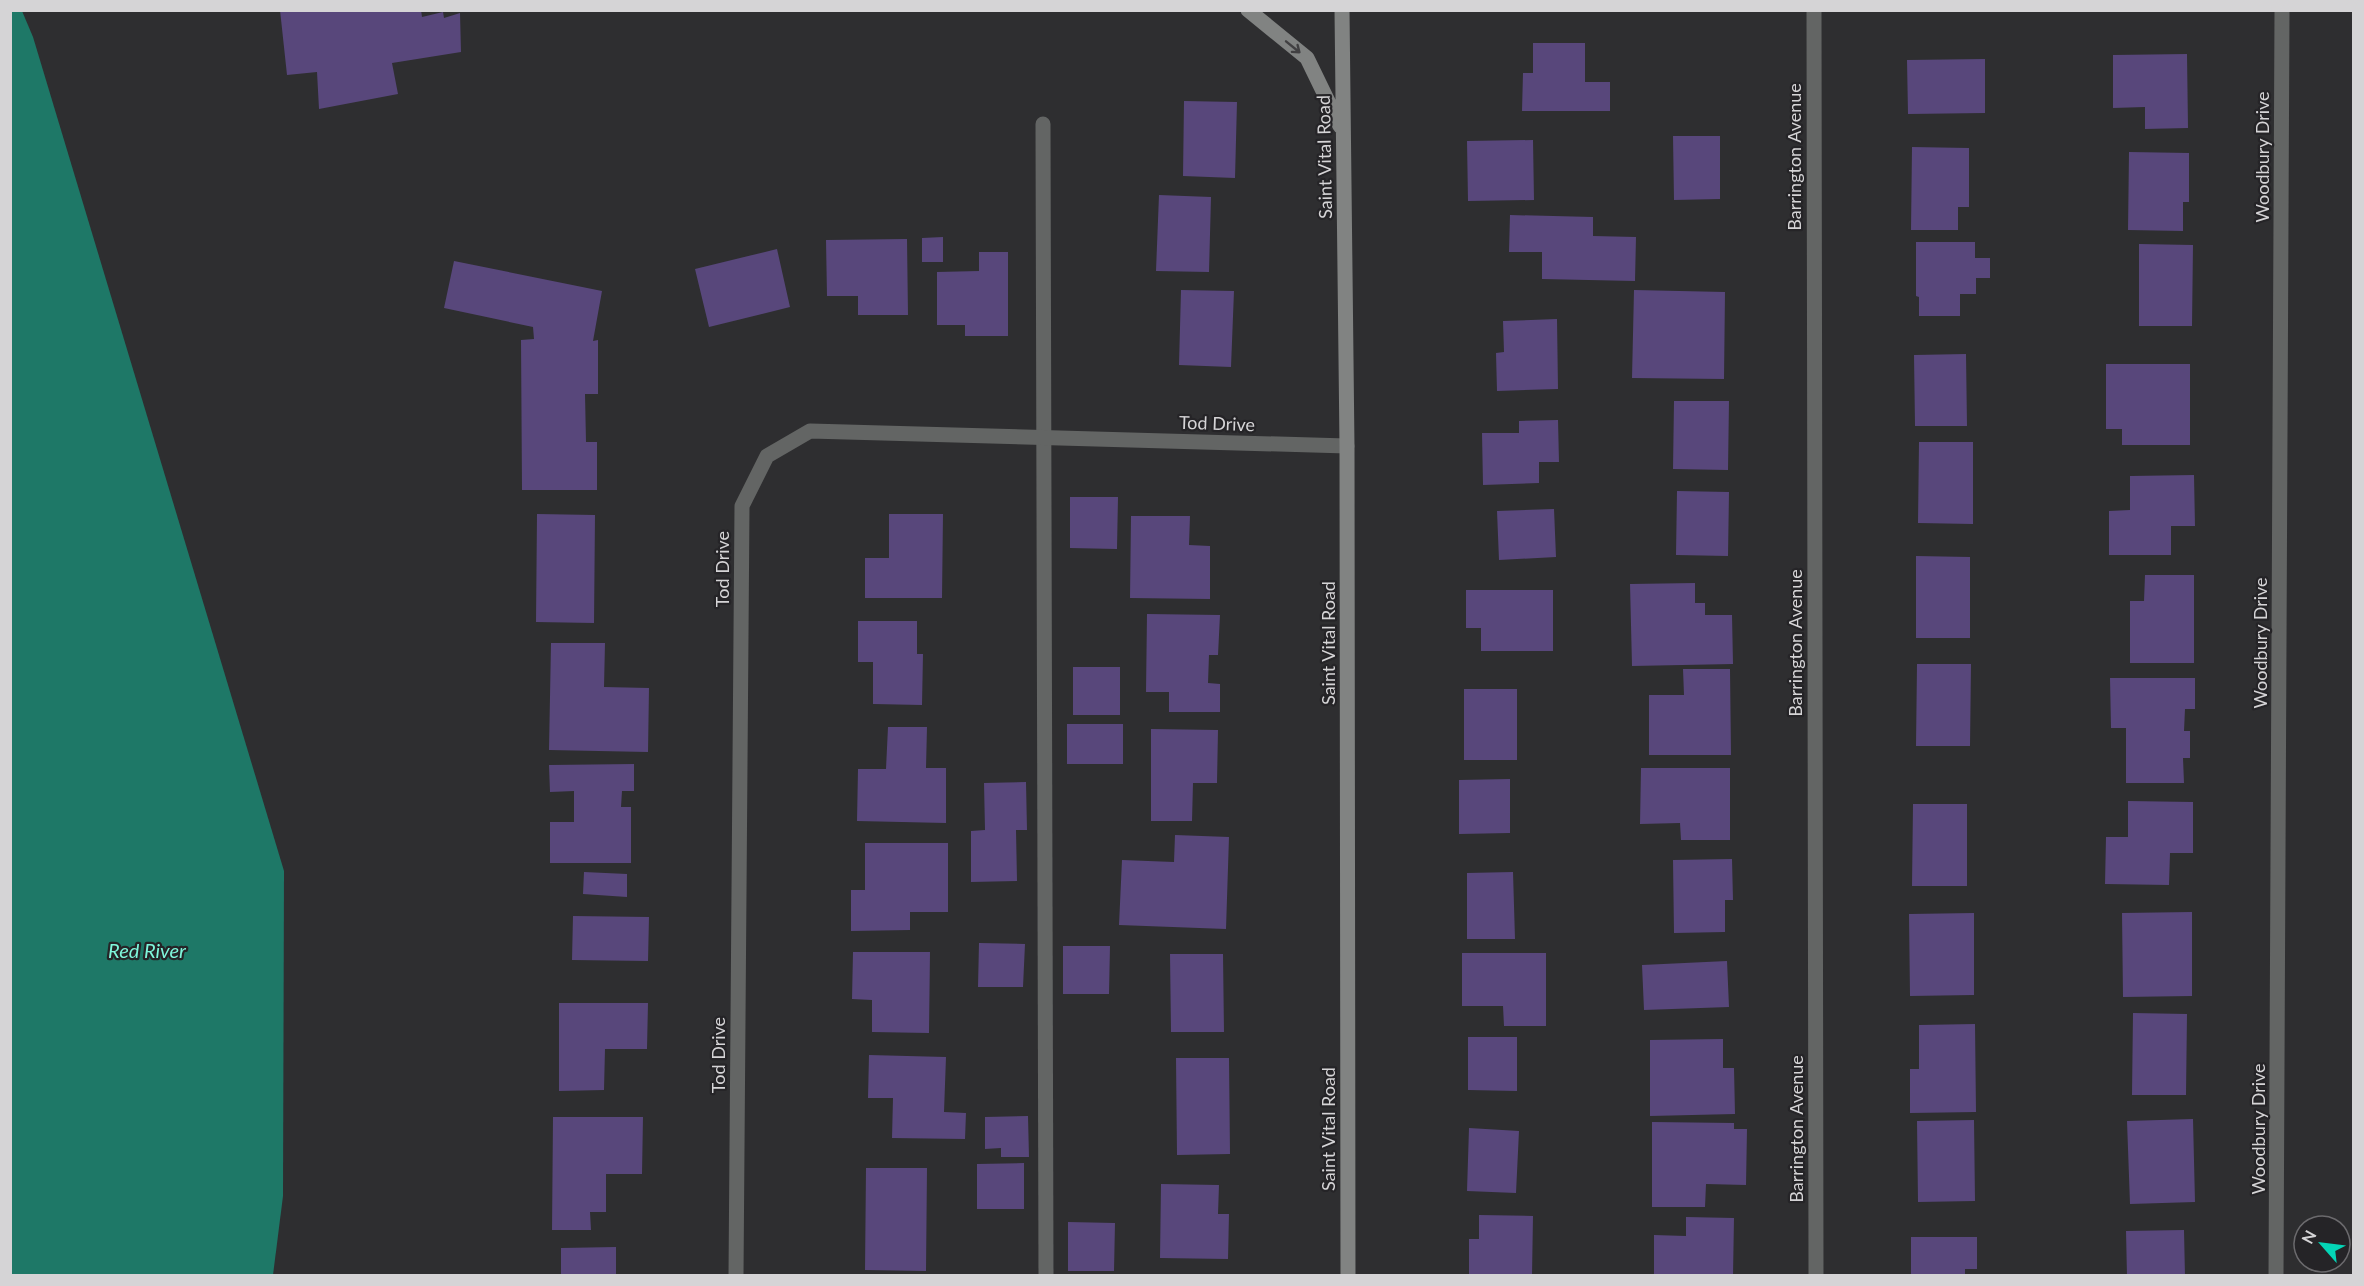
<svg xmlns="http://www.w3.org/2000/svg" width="2364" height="1286" font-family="Lato,sans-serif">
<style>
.water{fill:#1e7867}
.building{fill:#58477b}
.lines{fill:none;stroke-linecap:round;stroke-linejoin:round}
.lane{stroke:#636564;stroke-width:15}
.street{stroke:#636564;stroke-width:15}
.secondary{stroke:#818382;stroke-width:15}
.oneway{stroke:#414042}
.labels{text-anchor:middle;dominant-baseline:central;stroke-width:4.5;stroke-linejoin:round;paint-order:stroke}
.street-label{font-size:18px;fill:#d5d4d6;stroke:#252427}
.water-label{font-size:20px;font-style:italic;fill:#7ef6db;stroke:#252427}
</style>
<rect width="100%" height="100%" fill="#2e2e30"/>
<!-- water -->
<path class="water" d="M10,11H22L33,37L284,871L283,1196L273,1275H11Z"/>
<!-- building -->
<path class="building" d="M280,10H421L422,17L443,12L444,18L460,13L461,52L392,63L398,94L319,109L317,72L287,75Z
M1533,43H1585V82H1610V111H1522L1523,73H1533Z
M2187,54L2188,128L2145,129V107L2113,108V55Z
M1985,59V113L1908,114L1907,60Z
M1184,101L1237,102L1235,178L1183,176Z
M1673,136H1720V199L1674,200Z
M1533,140L1534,200L1468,201L1467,141Z
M1912,147L1969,148V207H1958V230H1911Z
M2129,152L2189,153V202H2183V231L2128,230Z
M1159,195L1211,197L1209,272L1156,271Z
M1510,215L1593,217V236L1636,237L1635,281L1542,279V252H1509Z
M943,237V262H922V238Z
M907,239L908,315H858V296H827L826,240Z
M1916,242H1975V258H1990V278H1976V294H1960V316H1919V297L1916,296Z
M2139,244L2193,245L2192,326H2139Z
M777,249L790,307L709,327L695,269Z
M979,252H1008V336H965V325H937V272L979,271Z
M454,261L602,291L593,341L598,340V394H585L586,442H597V490H522L521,340L534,339L533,327L444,308Z
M1181,290L1234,291L1231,367L1179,365Z
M1634,290L1725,292L1724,379L1632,378Z
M1557,319L1558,389L1497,391L1496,353L1504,352L1503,321Z
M1966,354L1967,426H1915L1914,355Z
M2106,364H2190V445H2122V429H2106Z
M1674,401H1729L1728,470L1673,469Z
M1558,420L1559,462H1539V483L1483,485L1482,433H1519V421Z
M1919,442H1973V524L1918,523Z
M2194,475L2195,526H2171V555H2109V511L2130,510V476Z
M1677,491L1729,492L1728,556L1676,555Z
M1070,497H1118L1117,549L1070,548Z
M1554,509L1556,557L1499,560L1497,511Z
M537,514L595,515L594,623L536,622Z
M889,514H943L942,598H865V558H889Z
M1131,516H1190L1189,545L1210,546V599L1130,598Z
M1916,556L1970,557V638H1916Z
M2145,575H2194V663H2130V601H2144Z
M1695,583V603H1705V615H1732L1733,664L1632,666L1630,584Z
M1466,590H1553V651H1481V628H1466Z
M1147,614L1220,615L1218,655H1209L1208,683L1220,684V712H1169V692H1146Z
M858,621H917V654H923L922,705L873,704V662H858Z
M551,643H605L604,687L649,688L648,752L549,750Z
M1917,664H1971L1970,746H1916Z
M1073,667H1120V715H1073Z
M1683,669H1730L1731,755H1649V695H1684Z
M2110,678H2195V709H2185L2184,731H2190V758H2183L2184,783H2126V728H2111Z
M1464,689H1517V760H1464Z
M1067,724H1123V764H1067Z
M888,727H927L926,768H946V823L857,821L858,769H886Z
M1151,729L1218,730L1217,783H1193L1192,821H1151Z
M634,764V791H622L621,807H631V863H550V822H574V791L550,792L549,765Z
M1641,768H1730V840H1681L1680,823L1640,824Z
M1510,779V833L1459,834V780Z
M1026,782L1027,830H1016L1017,881L971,882V831L985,830L984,783Z
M2128,801L2193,802V853H2170L2169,885L2105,884L2106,837H2128Z
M1913,804H1967V886H1912Z
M1175,835L1229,837L1226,929L1119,925L1122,860L1174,862Z
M865,843H948V912H910V930L851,931V890H865Z
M1732,859L1733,900H1725V932L1674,933L1673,860Z
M584,872L627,874V897L583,894Z
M1513,872L1515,939H1467V873Z
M2192,912V996L2123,997L2122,913Z
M1974,913V995L1910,996L1909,914Z
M573,916L649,917L648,961L572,960Z
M979,943L1025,944L1023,987H978Z
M1063,946H1110L1109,994H1063Z
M853,952H930L929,1033L872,1032V1000L852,999Z
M1462,953H1546V1026H1504L1503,1006H1462Z
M1170,954H1223L1224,1032H1171Z
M1727,961L1729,1007L1644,1010L1642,965Z
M559,1003H648L647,1049H605L604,1090L559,1091Z
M2133,1013L2187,1014L2186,1095H2132Z
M1975,1024L1976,1112L1910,1113V1069H1919V1025Z
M1468,1037H1517V1091L1468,1090Z
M1723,1039V1068H1734L1735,1114L1650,1116V1040Z
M869,1055L946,1057L944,1112L966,1113L965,1139L892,1138L893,1098H868Z
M1176,1058H1229L1230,1154L1177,1155Z
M1028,1116L1029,1157H1001V1148L985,1149V1117Z
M553,1117H643L642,1174H606V1212H590L591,1230H552Z
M2193,1119L2195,1202L2130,1204L2127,1121Z
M1974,1120L1975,1201L1918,1202L1917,1121Z
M1652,1122L1734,1123V1129H1747L1746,1185L1706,1184L1705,1207H1652Z
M1469,1128L1519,1131L1516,1193L1467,1191Z
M1024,1163V1209H977V1164Z
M866,1168H927L926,1271L865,1270Z
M1161,1184L1219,1185L1218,1214H1229L1228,1259L1160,1258Z
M1479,1215L1533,1216L1532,1276H1469V1239H1479Z
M1686,1217L1734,1218L1733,1276H1654V1235L1686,1236Z
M1068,1222L1115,1223L1114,1271H1068Z
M2184,1230L2185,1276H2127L2126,1231Z
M1911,1237H1977V1269H1965V1276H1911Z
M616,1247V1276H561V1248Z"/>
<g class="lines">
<!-- lane -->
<path class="lane" d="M1043,124L1046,1276"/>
<!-- street -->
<path class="street" d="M1814,10L1816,1276
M736,1276L742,506L767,456L810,431L1347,446
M2276,1276L2282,10"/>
<!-- secondary -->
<path class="secondary" d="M1248,10L1307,58L1340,126
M1342,10L1347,446L1348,1276"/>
</g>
<!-- one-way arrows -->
<defs><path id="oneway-shaft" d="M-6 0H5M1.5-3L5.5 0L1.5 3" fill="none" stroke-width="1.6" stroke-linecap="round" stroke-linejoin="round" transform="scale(1.5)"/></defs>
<use class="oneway" href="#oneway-shaft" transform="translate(1293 47) rotate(39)"/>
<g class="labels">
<!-- street labels -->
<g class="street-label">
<text transform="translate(1324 157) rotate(-91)">Saint Vital Road</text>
<text transform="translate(1794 157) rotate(-90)">Barrington Avenue</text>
<text transform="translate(2262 157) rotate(-90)">Woodbury Drive</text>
<text transform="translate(1217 423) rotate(2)">Tod Drive</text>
<text transform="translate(722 569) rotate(-90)">Tod Drive</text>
<text transform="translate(1328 643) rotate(-90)">Saint Vital Road</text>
<text transform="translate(1795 643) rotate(-90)">Barrington Avenue</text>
<text transform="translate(2260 643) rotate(-90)">Woodbury Drive</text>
<text transform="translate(718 1055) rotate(-90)">Tod Drive</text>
<text transform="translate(1328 1129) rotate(-90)">Saint Vital Road</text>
<text transform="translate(1796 1129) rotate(-90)">Barrington Avenue</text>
<text transform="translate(2258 1129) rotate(-90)">Woodbury Drive</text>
</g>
<!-- water labels -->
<g class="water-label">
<text x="147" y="950">Red River</text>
</g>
</g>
<!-- border -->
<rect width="2364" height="1286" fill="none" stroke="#d5d4d6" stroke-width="24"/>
<!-- north arrow -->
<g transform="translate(2322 1244) rotate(298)"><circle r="28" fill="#252427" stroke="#6b6a6d" stroke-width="1.5"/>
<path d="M0-4.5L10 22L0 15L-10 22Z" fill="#04d5b6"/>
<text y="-9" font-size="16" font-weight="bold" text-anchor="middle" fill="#d5d4d6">N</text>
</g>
</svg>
